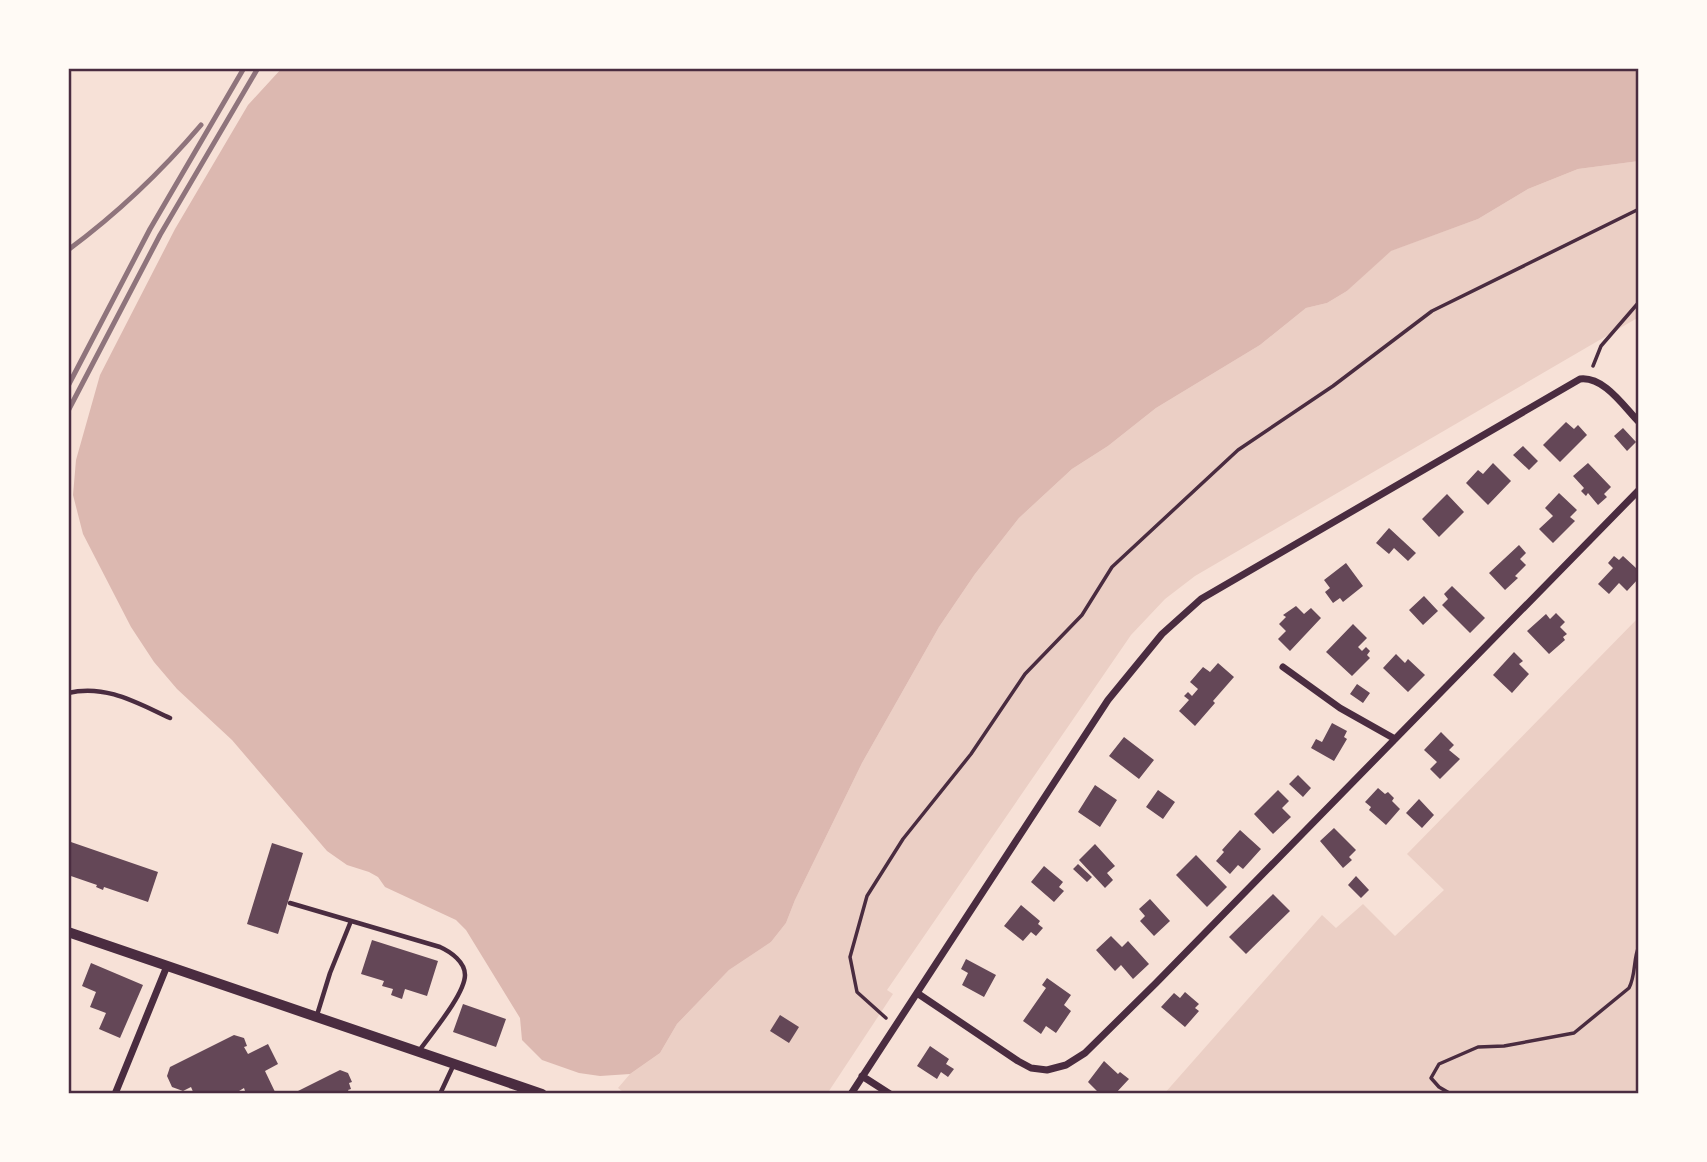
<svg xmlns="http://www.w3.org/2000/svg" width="1707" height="1162" font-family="'Nunito Sans',sans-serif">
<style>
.green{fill:#ebcfc5}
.water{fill:#dcb8b0}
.building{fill:#644757}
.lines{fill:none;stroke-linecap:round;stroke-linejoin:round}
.path{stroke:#4a2c40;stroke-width:3.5}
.service{stroke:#4a2c40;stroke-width:4.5}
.minor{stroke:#4a2c40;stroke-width:7}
.tertiary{stroke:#4a2c40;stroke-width:10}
.rail{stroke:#8f747c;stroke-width:5}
.neatline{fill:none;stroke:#4a2c40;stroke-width:2.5}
</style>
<rect width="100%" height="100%" fill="#f7e1d7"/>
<!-- green -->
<path class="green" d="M1639,161V317L1195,576L1165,599L1131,635L887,990L893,994L827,1094H626L618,1088L630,1074L660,1053L677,1024L729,970L771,942L786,923L795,900L862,763L939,627L975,574L1019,518L1072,469L1108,446L1156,408L1260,345L1306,308L1327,303L1347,291L1390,251L1478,219L1528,189L1578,169Z
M1639,617V1094H1164L1322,915L1336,928L1363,904L1395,936L1444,890L1407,854Z"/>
<!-- water -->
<path class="water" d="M282,68H1639V161L1578,169L1528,189L1478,219L1391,251L1347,291L1327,303L1306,308L1260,345L1156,408L1108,446L1072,469L1019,518L975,574L939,627L862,763L795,900L786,923L771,942L729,970L677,1024L660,1053L630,1074L600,1076L579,1073L542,1060L522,1040L520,1018L466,930L456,920L385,887L378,877L369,872L347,865L327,851L232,740L177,689L154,662L131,627L83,534L73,495L76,460L100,375L175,229L248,105Z"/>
<!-- building -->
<path class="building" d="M1566,422L1574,429L1578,425L1587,435L1560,462L1543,445Z
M1623,428L1636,442L1627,451L1614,436Z
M1523,446L1538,461L1529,470L1513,455Z
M1493,463L1511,481L1488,505L1466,483L1478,470L1483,474Z
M1588,463L1611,487L1604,494L1607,497L1598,505L1588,493L1586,496L1581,491L1584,488L1573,476Z
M1559,493L1577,510L1570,517L1575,521L1553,543L1539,529L1553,516L1545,508Z
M1447,494L1464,512L1439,537L1422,519Z
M1389,528L1416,553L1408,561L1394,548L1389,554L1376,543Z
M1519,545L1526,553L1520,559L1526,565L1515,576L1518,578L1505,590L1489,573Z
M1614,556L1619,560L1623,556L1636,568L1639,565V578L1627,591L1619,583L1609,594L1598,584L1613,568L1608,563Z
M1346,563L1363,586L1343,602L1340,598L1333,603L1325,592L1330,588L1324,580Z
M1452,586L1485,618L1470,633L1442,605L1448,599L1444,594Z
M1424,596L1438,611L1423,625L1409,610Z
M1296,606L1304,614L1311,608L1321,618L1290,651L1278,639L1286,631L1279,624L1286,617L1283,615Z
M1556,613L1565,622L1560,627L1567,634L1563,637L1565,640L1549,654L1527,631L1546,614L1550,619Z
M1353,624L1367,638L1358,647L1362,651L1366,647L1370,651L1367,655L1370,658L1352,676L1326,652Z
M1514,652L1523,661L1519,664L1529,674L1512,693L1493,675Z
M1396,654L1405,663L1408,659L1425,675L1408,692L1383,668Z
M1218,663L1234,677L1213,701L1215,703L1195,726L1179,711L1189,700L1184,696L1188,692L1192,696L1198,689L1190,682L1203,667L1210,672Z
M1357,684L1370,693L1363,703L1350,694Z
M1332,723L1347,731L1344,737L1347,739L1334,761L1311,748L1316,739L1322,742Z
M1441,732L1454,745L1449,750L1460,759L1440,779L1430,769L1437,762L1424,750Z
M1124,737L1154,760L1139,779L1109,756Z
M1298,775L1311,788L1303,797L1289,784Z
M1095,785L1117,800L1100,827L1078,812Z
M1378,788L1385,794L1388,792L1394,798L1392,801L1400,809L1386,825L1369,810L1371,807L1365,802Z
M1158,790L1175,802L1163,819L1146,807Z
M1278,790L1289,801L1282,808L1291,817L1273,834L1254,814Z
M1419,799L1434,815L1422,828L1406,813Z
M1334,828L1356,850L1349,857L1352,860L1343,868L1320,841Z
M1240,830L1261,849L1243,869L1238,865L1230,874L1216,861L1224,852L1222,850Z
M68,841L158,872L148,902L104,887L103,890L96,887L97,885L68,875Z
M272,843L303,853L278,934L247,924Z
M1095,844L1115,866L1107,873L1113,880L1105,888L1079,860Z
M1196,855L1227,887L1207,907L1176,875Z
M1078,864L1092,877L1087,882L1073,869Z
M1044,866L1063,882L1059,887L1064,891L1054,902L1031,882Z
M1356,876L1369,890L1361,898L1348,885Z
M1273,894L1290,911L1246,954L1229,937Z
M1150,899L1170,921L1154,936L1140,921L1145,916L1139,909Z
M1021,905L1040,921L1038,924L1043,928L1036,936L1031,932L1023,941L1004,926Z
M1111,936L1122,947L1128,941L1149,964L1133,979L1121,965L1115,971L1096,950Z
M372,940L438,961L427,996L405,989L402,999L391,995L393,989L382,986L384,981L361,974Z
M966,959L996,975L984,997L962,985L968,973L961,969Z
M91,963L143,985L120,1038L99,1029L106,1013L90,1007L96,992L82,986Z
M1047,978L1071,995L1064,1005L1071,1011L1056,1033L1046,1026L1041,1034L1023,1021L1046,988L1042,985Z
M1185,992L1199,1004L1195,1008L1199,1011L1185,1027L1161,1007L1174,993L1180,998Z
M463,1004L506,1019L496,1047L453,1032Z
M780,1015L799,1027L789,1043L770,1031Z
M234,1035L244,1038L247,1046L244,1047L248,1054L268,1044L278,1064L265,1071L276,1094H246L244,1088L234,1094H194L191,1087L183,1091L172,1087L167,1076L170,1067Z
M930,1046L949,1059L946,1064L954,1069L948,1077L941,1072L937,1079L917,1066Z
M1104,1061L1118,1074L1120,1072L1129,1079L1115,1094H1100L1088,1082Z
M340,1070L348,1073L352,1082L349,1083L351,1089L348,1090L350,1094H292Z"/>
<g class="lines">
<!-- path -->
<path class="path" d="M1593,366L1601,346L1639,302
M886,1018L857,992L850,957L867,896L903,839L971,754L1025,674L1082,615L1112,567L1238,450L1333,386L1432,311L1639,209
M1451,1094L1439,1087L1431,1078L1439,1064L1478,1047L1504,1046L1574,1033L1629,988C1636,975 1633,959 1639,946"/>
<!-- service -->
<path class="service" d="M68,693C106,684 137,703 170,718
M290,903L440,947C451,952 465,962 465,975C465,994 431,1034 419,1051
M317,1015L330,973L351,921
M440,1094L454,1064"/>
<!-- minor -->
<path class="minor" d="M1283,667L1340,708L1395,739
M917,993L1018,1061L1031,1068L1047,1070L1066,1065L1085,1053L1156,983L1639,490
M862,1076L890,1094
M115,1094L167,966
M851,1094L1108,700L1162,634L1201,599L1580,379C1604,376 1624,407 1639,422"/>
<!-- tertiary -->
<path class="tertiary" d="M68,932L542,1094"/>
<!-- rail -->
<path class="rail" d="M68,250C118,213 161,172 201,125
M68,386L150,229L244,68
M68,411L160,235L258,68"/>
</g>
<!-- border -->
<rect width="1707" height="1162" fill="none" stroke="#fffaf5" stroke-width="140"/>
<rect x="70" y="70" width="1567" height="1022" class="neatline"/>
</svg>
